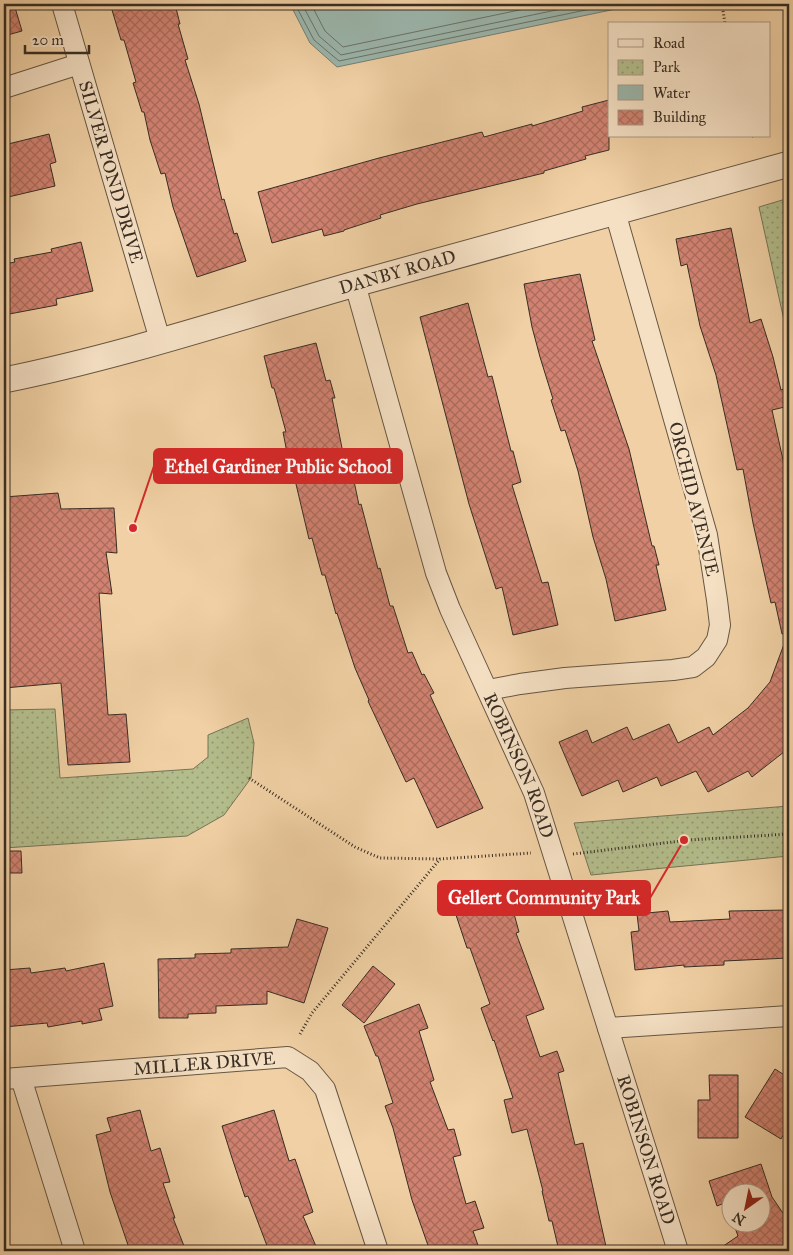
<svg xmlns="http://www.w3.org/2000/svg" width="793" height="1255" font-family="'IM FELL Great Primer',serif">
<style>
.park{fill:url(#park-dots);stroke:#767457}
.water{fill:#9bb6ac;stroke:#737f75}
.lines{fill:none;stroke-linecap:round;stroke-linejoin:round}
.shore{stroke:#6a7268;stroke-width:1}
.building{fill:url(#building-cross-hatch);stroke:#382d23}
.minor-casing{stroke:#665643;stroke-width:22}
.tertiary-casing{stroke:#665643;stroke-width:27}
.path{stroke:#382d23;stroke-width:3;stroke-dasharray:1 2.5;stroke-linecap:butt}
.minor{stroke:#f5e0c4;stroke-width:20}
.tertiary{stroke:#f5e0c4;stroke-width:25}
.labels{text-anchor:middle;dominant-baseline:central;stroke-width:5;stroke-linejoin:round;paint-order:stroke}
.street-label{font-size:18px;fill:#382d23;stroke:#f5e0c4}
.leader{fill:none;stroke:#d62828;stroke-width:2}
.callout-dot{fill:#d62828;stroke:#f5e0c4;stroke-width:2}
.callout{fill:#d62828;stroke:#d62828;stroke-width:2}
.callout-label{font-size:19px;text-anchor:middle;font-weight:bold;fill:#fff}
</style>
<defs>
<pattern id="park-dots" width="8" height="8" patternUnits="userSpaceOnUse" patternTransform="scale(1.25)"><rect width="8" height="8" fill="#b3bc8b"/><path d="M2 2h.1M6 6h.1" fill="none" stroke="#939971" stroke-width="1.8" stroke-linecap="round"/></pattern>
<pattern id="building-cross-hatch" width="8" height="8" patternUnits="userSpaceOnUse" patternTransform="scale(1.25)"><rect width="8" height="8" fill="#d18271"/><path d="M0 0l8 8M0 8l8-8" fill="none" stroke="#ab6b5c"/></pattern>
</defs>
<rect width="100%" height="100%" fill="#f0d0a4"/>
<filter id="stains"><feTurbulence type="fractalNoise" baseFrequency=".004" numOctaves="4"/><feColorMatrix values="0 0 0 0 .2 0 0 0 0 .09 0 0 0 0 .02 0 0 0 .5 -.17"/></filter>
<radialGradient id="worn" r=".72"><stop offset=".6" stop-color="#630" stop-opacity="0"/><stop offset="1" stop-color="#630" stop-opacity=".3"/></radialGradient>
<!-- park -->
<path class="park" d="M789,198V343L759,207Z
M55,709L60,778L193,769L208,757V735L248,718L254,743L251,778L224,815L187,836L4,848V710Z
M789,806V856L591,875L574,823Z"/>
<!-- water -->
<path class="water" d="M290,4H640L337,67L310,43Z"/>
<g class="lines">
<!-- shore -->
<path class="shore" d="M295,4L314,40L339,61L615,4
M302,4L319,36L341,55L585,4
M311,4L325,31L343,47L548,4"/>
</g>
<!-- building -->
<path class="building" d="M4,4H14L22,31L4,36Z
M113,4H175L180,24H178L188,59L185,60L199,104L222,200L224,199L234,234L237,233L246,261L197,277L173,207L165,173L161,174L150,140L144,112H142L133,83L136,82L124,40H121L112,10L115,9Z
M609,100V150L585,156L586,159L544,171V173L417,204L380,215L381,218L344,230V231L324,236L322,229L272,243L258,192L379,158L482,132L484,137L532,124V126L583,111L582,107Z
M49,134L56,162L50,164L55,186L4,198V145Z
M731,228L750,323L761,319L773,357L781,390L786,388L789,400V406L772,410L785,469L787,468L789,480V633L782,634L775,602L771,603L753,523L743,469L737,470L716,375L700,326L687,264L681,266L676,239Z
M81,242L93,291L56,299L57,305L4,315V264L15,262L14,259L52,252L51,249Z
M580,274L595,340L592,341L629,449L652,546H654L659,565H656L666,610L615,621L606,579L593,537L578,471L565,430L561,431L551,400L553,399L540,357L532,327L524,284Z
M468,303L488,377L492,376L511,451H513L521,482L512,485L542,583L548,582L558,625L513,635L502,587L496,589L469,504L420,317Z
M316,343L326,381L330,380L335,398H332L344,458L349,457L359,505L361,504L378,569L380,568L390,606H393L408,653L412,652L422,675L424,674L434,693L430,695L483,808L437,828L414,778L406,782L368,701L369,700L355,668L337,613L336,614L325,575H322L312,538L309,539L291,463H289L283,432H286L274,388H272L264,356Z
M58,493L61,509L114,508L117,553L106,552L112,594L99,593L108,715L126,714L130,762L68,765L61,683L4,688V497Z
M787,636H789V748L752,777L748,771L708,792L696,771L661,786L657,777L623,792L618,780L582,796L559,742L587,730L592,743L627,727L633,740L669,724L678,743L709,727L713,735L748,708L770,682Z
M4,851H21L22,873H4Z
M502,893L508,912L513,910L519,932L516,933L544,1009L526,1016L540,1057L557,1051L564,1071L558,1073L575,1145L583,1143L607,1251H559L552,1221H549L542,1191H543L527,1129L512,1133L504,1100L513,1098L494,1040L493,1041L481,1008L490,1004L470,948H467L454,909Z
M789,910V958L724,961V965L684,967V965L635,970L631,932L639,931L637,914L668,911L670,922L730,919L729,911Z
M297,919L328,928L304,1003L267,991V1004L216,1006V1013L188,1014V1018H159L158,959L195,958V954L231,953V949L288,947Z
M104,963L113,1006L99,1009L102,1020L82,1024V1021L48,1027L47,1023L4,1027V970L30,968L31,973L65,968L66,971Z
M373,966L395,984L364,1023L342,1005Z
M419,1004L428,1028L419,1031L434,1080L430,1082L448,1130L454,1129L461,1155L453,1157L466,1204L475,1201L484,1228L473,1231L480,1251H430L412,1200L393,1128L385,1106L393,1103L378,1056H376L364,1026Z
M775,1069L789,1078V1125L781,1139L745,1117Z
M709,1075H738V1138H698V1100H710Z
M140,1110L151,1151L160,1148L170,1182L163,1183L175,1218H173L186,1251H130L110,1192L96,1135L111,1131L107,1118Z
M274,1110L289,1161L295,1159L313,1212L303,1216L318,1251H269L248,1196L245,1197L232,1158L222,1126Z
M761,1164L772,1197L789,1222V1251H716L738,1236L733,1222H760V1192H730V1214L727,1202L717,1206L709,1181Z"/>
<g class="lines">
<defs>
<g id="minor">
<path id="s1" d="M62,4L160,340"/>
<path d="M4,88L79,64"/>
<path id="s2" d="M355,284L436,573L450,609L534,793L678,1251"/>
<path d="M488,690L520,684L565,678L673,670L693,667L706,657L717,640L720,625L717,600L707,535L615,212"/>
<path d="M608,1028L789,1016"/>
<path d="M21,1078L75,1251"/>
<path id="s3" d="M4,1079L288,1057L310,1071L325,1089L378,1251"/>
</g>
<g id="tertiary">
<path id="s4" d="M4,380C123,356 239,317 355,284C500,243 645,204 789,164"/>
</g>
</defs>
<!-- minor casing -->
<use href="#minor" class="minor-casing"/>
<!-- tertiary casing -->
<use href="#tertiary" class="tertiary-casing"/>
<!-- path -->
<path class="path" d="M722,4L725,24
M753,136L754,137
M249,778L355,847L380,858L440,859
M573,854L689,840L789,834
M300,1034L312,1013L440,859L531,853"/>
<!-- minor -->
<use href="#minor" class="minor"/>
<!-- tertiary -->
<use href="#tertiary" class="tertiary"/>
</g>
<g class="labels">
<!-- street labels -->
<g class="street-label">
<text stroke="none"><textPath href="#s1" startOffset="175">SILVER POND DRIVE</textPath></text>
<text stroke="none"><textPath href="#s4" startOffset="408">DANBY ROAD</textPath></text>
<text transform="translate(694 499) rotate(76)">ORCHID AVENUE</text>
<text stroke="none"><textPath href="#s2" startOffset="510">ROBINSON ROAD</textPath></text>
<text stroke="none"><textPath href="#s3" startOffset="201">MILLER DRIVE</textPath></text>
<text stroke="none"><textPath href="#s2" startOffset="915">ROBINSON ROAD</textPath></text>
</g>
</g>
<!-- callouts -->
<path class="leader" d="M133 528L154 466M684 840L650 898"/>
<g class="callout-dot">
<circle cx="133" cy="528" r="5"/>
<circle cx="684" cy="840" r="5"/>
</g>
<g class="callout">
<rect x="154" y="449" width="248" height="34" rx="5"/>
<rect x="438" y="881" width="212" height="34" rx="5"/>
</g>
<g class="callout-label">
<text x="278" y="473">Ethel Gardiner Public School</text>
<text x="544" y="904">Gellert Community Park</text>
</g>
<!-- margin -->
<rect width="793" height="1255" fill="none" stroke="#f0d0a4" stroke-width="20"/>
<rect x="5" y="5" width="783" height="1245" fill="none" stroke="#382d23" stroke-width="2.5"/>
<rect x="10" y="10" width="773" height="1235" fill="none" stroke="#382d23"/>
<!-- legend -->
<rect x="608" y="22" width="162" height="115" fill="#f5e0c4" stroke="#a99884"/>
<rect x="618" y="39" width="25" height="8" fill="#f5e0c4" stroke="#a99884"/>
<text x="653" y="48" font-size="15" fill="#382d23">Road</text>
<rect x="618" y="60" width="25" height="15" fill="url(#park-dots)" stroke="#a99884"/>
<text x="653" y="72" font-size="15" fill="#382d23">Park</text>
<rect x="618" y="85" width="25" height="15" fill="#9bb6ac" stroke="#a99884"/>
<text x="653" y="98" font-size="15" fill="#382d23">Water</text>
<rect x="618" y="110" width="25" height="15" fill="url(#building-cross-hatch)" stroke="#a99884"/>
<text x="653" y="122" font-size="15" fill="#382d23">Building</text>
<!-- north arrow -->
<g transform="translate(746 1208) rotate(213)"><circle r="24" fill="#f5e0c4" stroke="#a99884"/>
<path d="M0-4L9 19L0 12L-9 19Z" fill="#8f2418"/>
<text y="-8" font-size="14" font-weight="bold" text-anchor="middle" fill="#382d23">N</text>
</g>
<!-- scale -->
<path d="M25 45v8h64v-8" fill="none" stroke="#382d23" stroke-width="2.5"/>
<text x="32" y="45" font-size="15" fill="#382d23" stroke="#f5e0c4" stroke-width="4" paint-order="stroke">20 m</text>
<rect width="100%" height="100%" filter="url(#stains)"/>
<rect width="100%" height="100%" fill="url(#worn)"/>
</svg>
